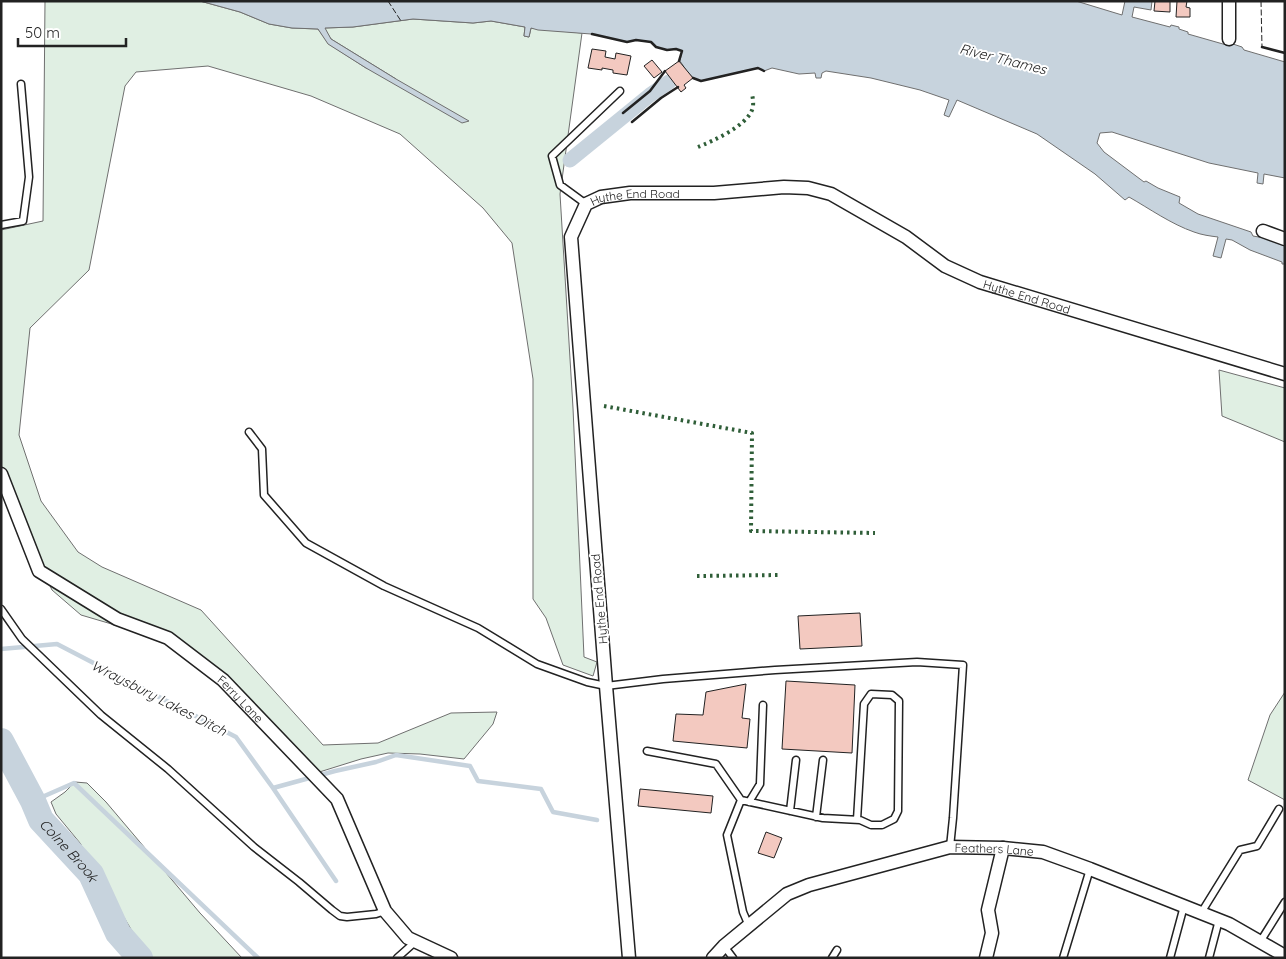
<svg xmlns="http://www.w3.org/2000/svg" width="1286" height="959" font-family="Quicksand,sans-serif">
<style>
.green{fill:#e0efe3;stroke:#6f6f6f}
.water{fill:#c7d3dd;stroke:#6f6f6f}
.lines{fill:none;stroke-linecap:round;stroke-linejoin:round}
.stream{stroke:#c7d3dd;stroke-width:4.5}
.canal{stroke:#c7d3dd;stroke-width:15}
.river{stroke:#c7d3dd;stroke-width:26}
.building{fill:#f3c9c0;stroke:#222}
.lane-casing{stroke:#222;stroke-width:9}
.street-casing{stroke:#222;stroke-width:15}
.lane{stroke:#fff;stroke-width:6}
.street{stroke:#fff;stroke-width:12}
.hedge{stroke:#2f5e38;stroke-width:4;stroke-dasharray:2.5 4;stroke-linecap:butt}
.fence{stroke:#222;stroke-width:1;stroke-dasharray:6 2.5;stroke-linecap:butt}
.wall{stroke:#222;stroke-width:2.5}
.labels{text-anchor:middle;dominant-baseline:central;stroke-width:4;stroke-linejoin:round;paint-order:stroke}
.street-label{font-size:12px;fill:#222;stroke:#fff}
.water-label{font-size:14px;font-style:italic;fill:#222;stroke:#fff}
</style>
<rect width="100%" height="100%" fill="#fff"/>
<!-- green -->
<path class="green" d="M45,1H200L240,12L269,24L292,28L318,29L329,44L366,68L396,79L331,39L324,28L353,27L413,19L473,23L491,21L525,27L524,36L529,37L531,28L582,33L560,194L573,408L584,657L597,662L593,676L563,665L546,618L533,599V379L512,243L483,208L400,134L311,96L208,66L136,72L125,86L89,270L30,328L19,435L41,501L78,552L102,567L201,610L323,745L378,743L451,713L497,712L493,724L464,759L420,754L388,753L361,759L313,774L231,691L166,640L81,615L52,590L37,559L1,472V230L43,221Z
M1219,370L1285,388V442L1222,416Z
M1285,692V800L1248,780L1270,715Z
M75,782L87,783L106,802L200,913L242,958H148L80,843L56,814L51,802L65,792Z"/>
<!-- water -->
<path class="water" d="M200,1H1076L1122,15L1125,1H1152L1151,10L1134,7L1132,17L1170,27L1171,25L1179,27V29L1188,32V34L1230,46L1233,44L1242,47L1244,50L1285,62V178L1264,174L1263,184L1257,183L1258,173L1209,163L1112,132L1100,133L1097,143L1104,152L1144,182L1146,181L1158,188L1180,197L1179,203L1198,214L1251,232L1253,236L1276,240L1285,244V264H1282V262L1250,250L1232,240L1226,239L1221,258L1213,256L1218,237C1210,236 1202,235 1194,232C1171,224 1150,209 1129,197L1125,200L1095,174L1037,134L957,100L949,117L944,115L949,100L920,90L871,78L826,71L822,73L821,78H816L815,73L799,74L772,68L764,71L758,68L701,81C690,79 685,68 680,61L682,51L676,49L667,50L656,47L651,42L636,40L627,42L591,34L538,30L531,28L529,37L524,36L525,27L491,21L473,23L413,19L353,27L325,28L331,39L396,79L469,121L462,123L366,68L328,44L318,29L292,28L269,24L240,12Z"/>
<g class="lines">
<!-- stream -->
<path class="stream" d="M1,649L57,644L236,737L273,788L336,881
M273,788L335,771L376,762L396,755L470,766L478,781L541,789L553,812L597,820
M33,801L74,783L258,958"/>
<!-- canal -->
<path class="canal" d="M570,160L650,95L669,82"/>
<!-- river -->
<path class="river" id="s1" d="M1,741L33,801L41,820L91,874L118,933L140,958"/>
</g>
<!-- building -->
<path class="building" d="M1155,1H1170V12L1154,11Z
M1177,1H1187L1186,7L1190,8V17H1176Z
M592,49L606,51L605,57L615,59L616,53L631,56L627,75L613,73V70L602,68V70L588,68Z
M652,60L662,72L654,78L644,66Z
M679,61L693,78L684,85L686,88L681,92L665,71Z
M860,613L862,646L800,649L798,616Z
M786,681L855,685L852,753L782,749Z
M746,684L742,718L750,719L747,748L673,741L676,714L703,715L706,692Z
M640,789L713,796L711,813L638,806Z
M766,832L782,838L774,858L758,853Z"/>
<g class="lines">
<defs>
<path id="lane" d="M586,204L560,185L552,156L620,91
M1,225L23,221L29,177L21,84
M249,432L262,449L264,495L306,543L384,586L478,628L537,664L587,682L606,686L663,679L775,670L917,662L963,665L953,818L950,847
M1,609L22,639L101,715L168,769L254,847L299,882L332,910L340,916L347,917L376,914L385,911
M647,751L716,764L741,800
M749,802L760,784L763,705
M790,811L796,760
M816,817L823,760
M1201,913L1240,850L1257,846L1279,809
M749,926L743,912L727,835L741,800L823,818L860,820L871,825H882L894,819L898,811L899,701L892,695L871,694L864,704L857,820
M1260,942L1285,902
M724,946L733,958
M397,958L415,942
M832,958L837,950
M1063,958L1090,869
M1170,958L1184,906
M1209,958L1219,920"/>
<g id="street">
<path d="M1229,39V1"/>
<path d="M1263,231L1285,239"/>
<path id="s2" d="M1,474L39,571L117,619L168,638L223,680L337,799L385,911L408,938L451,958"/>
<path id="s3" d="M629,958L606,686L571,237L586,204L601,197L630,193H714L784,187L808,188L831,194L906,237L945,266L980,282L1285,374"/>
<path id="s4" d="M713,958L724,946L787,894L809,885L950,847L1003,848L1043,852L1090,869L1229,924L1285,956"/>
<path d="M986,958L992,933L988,910L1003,848"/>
</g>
</defs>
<!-- lane casing -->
<use href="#lane" class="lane-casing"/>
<!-- street casing -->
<use href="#street" class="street-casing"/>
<!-- lane -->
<use href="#lane" class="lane"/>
<!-- street -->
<use href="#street" class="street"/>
<!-- hedge -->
<path class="hedge" d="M698,147C713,141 746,126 752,110C754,105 753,99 752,94
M604,406L752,433L751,531L875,533
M697,576L780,575"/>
<!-- fence -->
<path class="fence" d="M388,1L401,21
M1261,1L1262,47"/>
<!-- wall -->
<path class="wall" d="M592,34L627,42L636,40L651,42L656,47L667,50L676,49L682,51L679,61
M1262,47L1285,53
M693,78L701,81L758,68L764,71
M623,113L650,91L665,71
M632,122L661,98L678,87"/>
</g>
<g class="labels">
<!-- street labels -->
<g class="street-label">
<text stroke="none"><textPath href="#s3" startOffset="810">Hythe End Road</textPath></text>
<text stroke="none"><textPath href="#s3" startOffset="1230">Hythe End Road</textPath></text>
<text transform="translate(599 599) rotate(-95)">Hythe End Road</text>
<text stroke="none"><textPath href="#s2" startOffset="345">Ferry Lane</textPath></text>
<text stroke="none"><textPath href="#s4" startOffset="312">Feathers Lane</textPath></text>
</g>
<!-- water labels -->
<g class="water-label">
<text transform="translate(1003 59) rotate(14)">River Thames</text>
<text transform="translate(159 698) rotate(27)">Wraysbury Lakes Ditch</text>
<text stroke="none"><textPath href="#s1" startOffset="130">Colne Brook</textPath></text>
</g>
</g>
<!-- border -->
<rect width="1286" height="959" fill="none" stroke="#222222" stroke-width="5"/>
<!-- scale -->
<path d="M18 38v8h108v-8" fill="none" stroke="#222222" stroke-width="2.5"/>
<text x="25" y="38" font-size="15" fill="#222222" stroke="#ffffff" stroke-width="4" paint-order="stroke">50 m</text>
</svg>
